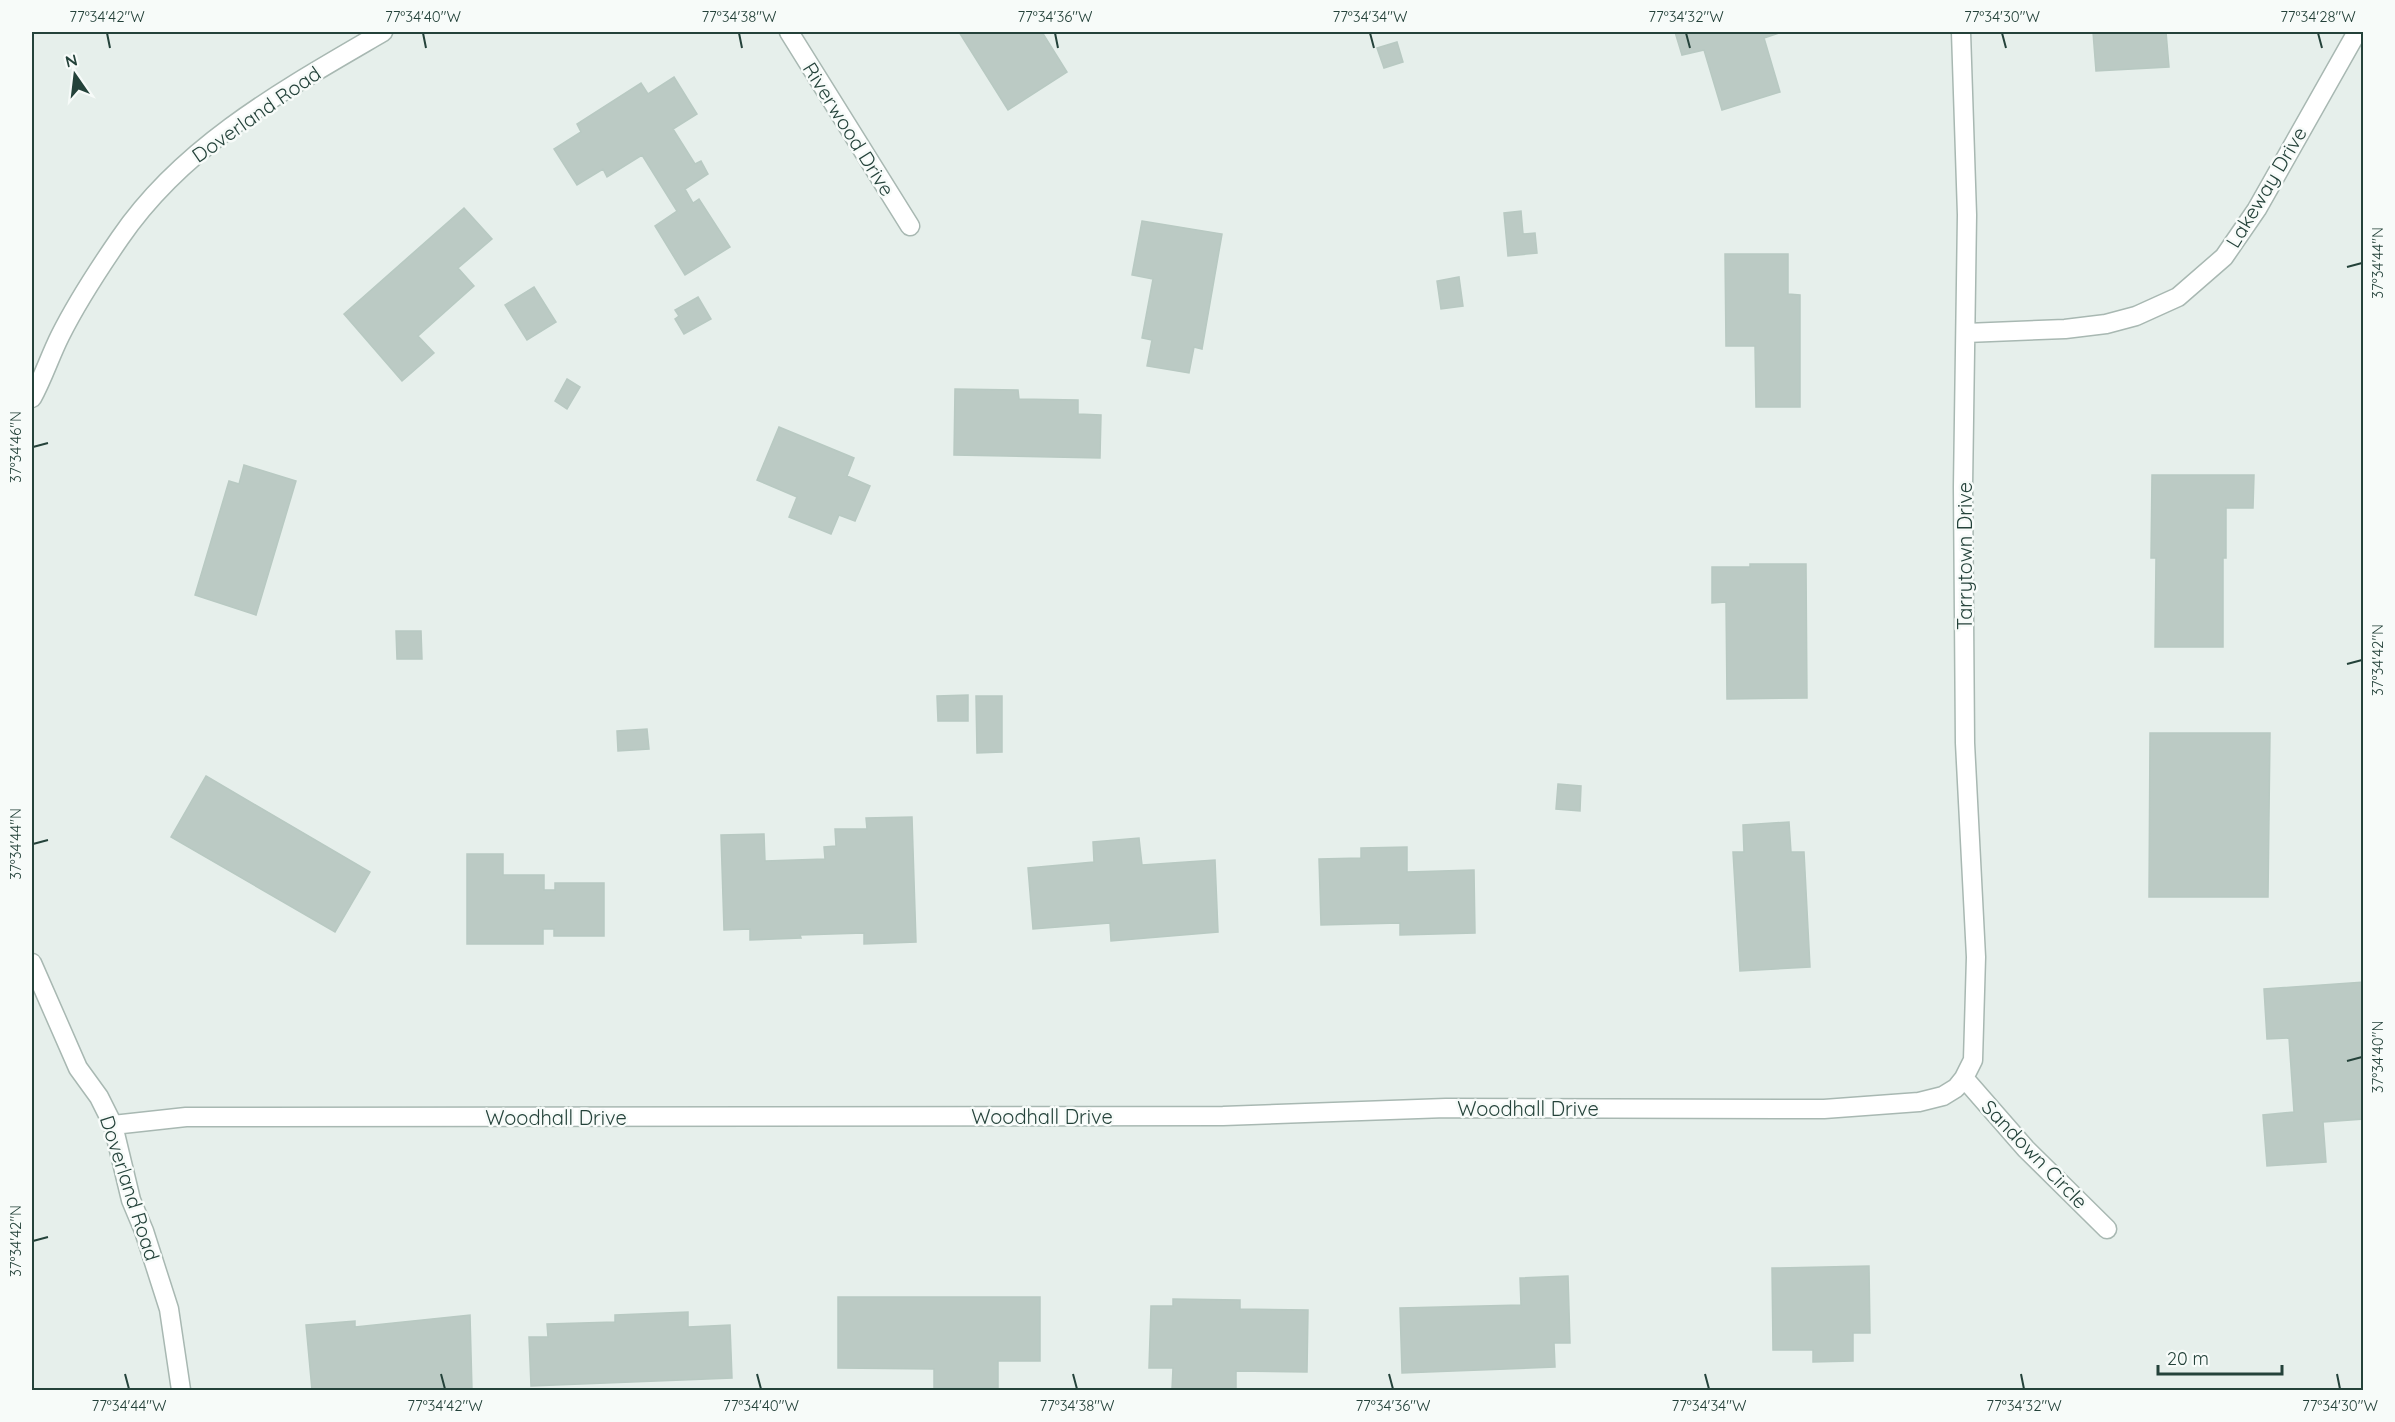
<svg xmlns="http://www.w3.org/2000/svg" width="2395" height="1422" font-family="Quicksand,sans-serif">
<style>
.building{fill:#bbcac4;stroke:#b8c9c2;stroke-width:1.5}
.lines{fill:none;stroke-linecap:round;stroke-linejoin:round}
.minor-casing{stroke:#a8b8b2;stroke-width:21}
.minor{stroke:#fff;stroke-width:18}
.ticks{fill:none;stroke:#24423a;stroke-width:2}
.labels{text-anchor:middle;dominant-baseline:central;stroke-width:5;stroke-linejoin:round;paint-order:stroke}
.street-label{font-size:20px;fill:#24423a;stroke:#f7fbf9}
.neatline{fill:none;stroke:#24423a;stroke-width:2}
.ticks-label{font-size:15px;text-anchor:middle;fill:#24423a}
</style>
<rect width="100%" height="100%" fill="#e6efeb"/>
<!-- building -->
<path class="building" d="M959,32H1042L1067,72L1008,110Z
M1675,32H1782L1764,38L1780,92L1722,110L1704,50L1682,55Z
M2093,32H2166L2169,67L2096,71Z
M1397,42L1403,62L1384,68L1377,48Z
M674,77L697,114L673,129L695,164L701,161L708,174L685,189L693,203L699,199L730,247L685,275L655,226L677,211L642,155L607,177L603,169L577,185L554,149L581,132L577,124L641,83L648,94Z
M464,208L492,239L458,268L474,286L418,336L434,353L402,381L344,314Z
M1521,211L1523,234L1535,233L1537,253L1508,256L1504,213Z
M1142,221L1222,234L1202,349L1194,347L1189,373L1147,366L1152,340L1142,338L1153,279L1132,275Z
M1725,254H1788V294L1800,295V407H1756L1755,346H1726Z
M1459,277L1463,306L1441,309L1437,281Z
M534,287L556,322L527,340L505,305Z
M698,297L711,319L684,334L675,319L679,316L675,310Z
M567,379L580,387L567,409L555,401Z
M955,389L1018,390L1019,399L1078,400V414L1101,415L1100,458L954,455Z
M779,427L854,458L847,476L870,486L855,521L839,515L831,534L789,517L797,497L757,480Z
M244,465L296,481L256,615L195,595L229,481L239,484Z
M2152,475H2254L2253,508H2226V558H2223V647H2155L2156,558H2151Z
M1750,564H1806L1807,698L1727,699L1726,602L1712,603V567H1750Z
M396,631H421L422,659H397Z
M968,695V721H938L937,696Z
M976,696H1002V752L977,753Z
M647,729L649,749L618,751L617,731Z
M2150,733H2270L2268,897H2149Z
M206,776L370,872L335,932L171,837Z
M1558,784L1581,786L1580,811L1556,809Z
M912,817L916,942L864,944V933L800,935L801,938L750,940V929L724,930L721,835L764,834L765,861L825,859L824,847L836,846L835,829H867L866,818Z
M1789,822L1791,852H1804L1810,967L1740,971L1733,852H1744L1743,825Z
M1139,838L1142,865L1215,860L1218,932L1111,941L1110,923L1033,929L1028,868L1094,862L1093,842Z
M1407,847V872L1474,870L1475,933L1400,935V923L1321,925L1319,859L1361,858V848Z
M467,854H503V875H544V890H555V883H604V936H554V929H543V944H467Z
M2364,982V1025H2361L2364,1119L2323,1122L2326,1162L2267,1166L2263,1115L2294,1112L2289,1038L2267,1039L2264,989Z
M1869,1266L1870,1333H1853V1361L1813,1362V1350H1773L1772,1268Z
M1568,1276L1570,1343H1554L1555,1367L1402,1373L1400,1308L1521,1305L1520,1278Z
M838,1297H1040V1361H998V1388H934V1369L838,1368Z
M1173,1299L1240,1300V1309L1308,1310L1307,1372L1236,1371V1390L1172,1389L1173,1368H1149L1151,1306H1173Z
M688,1312V1327L730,1325L732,1378L531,1386L529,1337H548L547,1324L615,1322V1315Z
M470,1315L472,1390H312L306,1325L355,1321V1327Z"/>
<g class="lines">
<defs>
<path id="minor" d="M789,32L910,226
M1966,333L2065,329L2106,324L2136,316L2178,297L2224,257L2257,209L2357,32
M32,398C43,378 50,356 60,336C75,306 100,267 120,238C184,144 287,88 383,32
M32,963L78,1068L99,1097L113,1125L131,1200L144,1231L169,1309L181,1390
M1964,1078L2026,1149L2107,1229
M113,1125L186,1117L1223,1116L1446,1108L1824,1109L1919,1102L1943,1096L1956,1088L1964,1078L1973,1060L1976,957L1965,743L1963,487L1967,215L1961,32"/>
</defs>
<!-- minor casing -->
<use href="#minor" class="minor-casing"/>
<!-- minor -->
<use href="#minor" class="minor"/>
</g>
<!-- ticks -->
<path class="ticks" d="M107,33L110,48M423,33L426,48M739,33L742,48M1055,33L1058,48M1370,33L1374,48M1686,33L1690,48M2002,33L2006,48M2318,33L2322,48M2347,267L2362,263M33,447L48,443M2347,664L2362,660M33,844L48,840M2347,1061L2362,1057M33,1241L48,1237M125,1374L129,1389M441,1374L445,1389M757,1374L761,1389M1073,1374L1077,1389M1389,1374L1393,1389M1705,1374L1709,1389M2021,1374L2024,1389M2337,1374L2340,1389"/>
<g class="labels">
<!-- street labels -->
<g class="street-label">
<text transform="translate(256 114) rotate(-35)">Doverland Road</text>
<text transform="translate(849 129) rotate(58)">Riverwood Drive</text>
<text transform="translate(2266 187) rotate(-59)">Lakeway Drive</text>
<text transform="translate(1964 556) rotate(-90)">Tarrytown Drive</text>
<text x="1528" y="1108">Woodhall Drive</text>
<text x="1042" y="1116">Woodhall Drive</text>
<text x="556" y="1117">Woodhall Drive</text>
<text transform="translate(2035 1154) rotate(46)">Sandown Circle</text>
<text transform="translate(130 1188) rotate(72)">Doverland Road</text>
</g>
</g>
<!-- border -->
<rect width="2395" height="1422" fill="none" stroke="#f7fbf9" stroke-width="66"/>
<!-- north arrow -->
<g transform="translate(75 75) rotate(346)" stroke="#f7fbf9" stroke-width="4.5" paint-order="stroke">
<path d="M0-4.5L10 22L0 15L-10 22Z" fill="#24423a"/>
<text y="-9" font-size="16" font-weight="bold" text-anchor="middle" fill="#24423a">N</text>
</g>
<!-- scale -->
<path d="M2158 1365v9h124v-9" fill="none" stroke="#24423a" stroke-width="3"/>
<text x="2167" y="1365" font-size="18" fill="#24423a" stroke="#f7fbf9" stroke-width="4.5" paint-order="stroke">20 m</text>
<rect x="33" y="33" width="2329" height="1356" class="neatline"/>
<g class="ticks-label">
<text x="107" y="22">77°34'42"W</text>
<text x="423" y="22">77°34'40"W</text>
<text x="739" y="22">77°34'38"W</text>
<text x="1055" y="22">77°34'36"W</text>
<text x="1370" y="22">77°34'34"W</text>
<text x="1686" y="22">77°34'32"W</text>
<text x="2002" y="22">77°34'30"W</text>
<text x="2318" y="22">77°34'28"W</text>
<text transform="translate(2378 263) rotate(-90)" y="5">37°34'44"N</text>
<text transform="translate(16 447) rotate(-90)" y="5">37°34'46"N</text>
<text transform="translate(2378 660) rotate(-90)" y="5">37°34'42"N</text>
<text transform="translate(16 844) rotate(-90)" y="5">37°34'44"N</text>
<text transform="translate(2378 1057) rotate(-90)" y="5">37°34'40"N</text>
<text transform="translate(16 1241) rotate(-90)" y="5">37°34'42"N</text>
<text x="129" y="1411">77°34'44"W</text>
<text x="445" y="1411">77°34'42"W</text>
<text x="761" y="1411">77°34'40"W</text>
<text x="1077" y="1411">77°34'38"W</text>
<text x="1393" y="1411">77°34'36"W</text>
<text x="1709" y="1411">77°34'34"W</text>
<text x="2024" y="1411">77°34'32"W</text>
<text x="2340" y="1411">77°34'30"W</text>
</g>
</svg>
